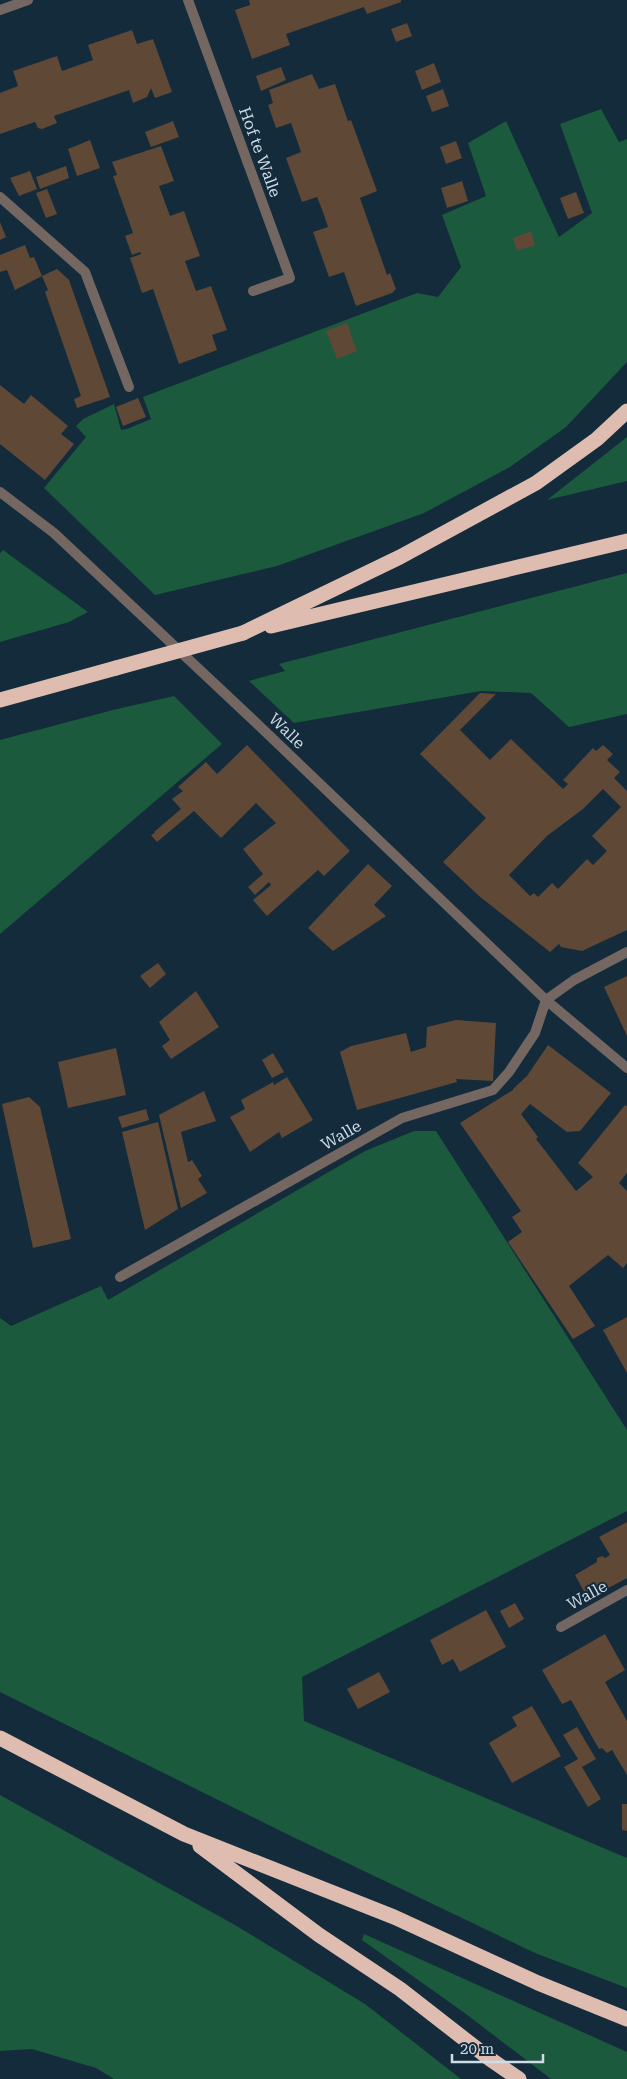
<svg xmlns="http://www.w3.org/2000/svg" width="627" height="2079" font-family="'Roboto Serif',serif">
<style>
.green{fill:#1b5a3c}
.building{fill:#5f4835;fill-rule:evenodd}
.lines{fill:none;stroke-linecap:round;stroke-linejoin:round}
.service{stroke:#746661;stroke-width:10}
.minor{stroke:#746661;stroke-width:10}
.motorway{stroke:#debdb0;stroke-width:15}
.motorway-bridge{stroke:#debdb0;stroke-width:15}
.labels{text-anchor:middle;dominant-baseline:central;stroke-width:4;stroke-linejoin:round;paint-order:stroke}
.street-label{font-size:16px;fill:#cedce7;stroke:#132b3b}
</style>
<rect width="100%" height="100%" fill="#132b3b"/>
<!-- green -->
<path class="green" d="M601,109L619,142L627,139V362L566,427L510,467L424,513L277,566L155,595L44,488L86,437L76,426L83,419L114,404L121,430L127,429L151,419L143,397L417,293L438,297L461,267L442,215L486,196L468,143L506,121L559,237L592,213L560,124Z
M627,437V481L547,500Z
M3,550L88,612L69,622L0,642V553Z
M627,573V714L569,727L531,693L481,691L294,723L249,681L285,671L279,664Z
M174,696L222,744L0,934V740L113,710Z
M414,1131H436L627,1430V1511L302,1677L304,1721L627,1858V1988L535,1953L293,1837L0,1692V1318L11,1326L101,1286L108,1300L365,1151Z
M0,1795L235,1925L365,2004L461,2079H114L96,2068L32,2049L0,2051Z
M364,1934L627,2052V2079H551L466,2014L362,1940Z"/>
<!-- building -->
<path class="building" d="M249,0H401V2L367,14L364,7L286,34L290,45L252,59L235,10L250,5Z
M407,23L412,36L396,42L391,29Z
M132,30L137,44L153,39L172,92L155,98L151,88L147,97L133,103L129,90L54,116L57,123L42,129L38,128L35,122L0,134V93L18,86L13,71L57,56L62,71L93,60L88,45Z
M434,63L441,82L422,90L415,71Z
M281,67L286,80L261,91L256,76Z
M312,74L319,89L335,84L348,121L351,120L377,191L360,198L387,275L390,273L396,289L392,293L356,306L344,272L329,277L313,232L328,227L323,212L317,197L302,202L286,158L301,152L291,123L276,128L268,105L273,103L269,90Z
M443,89L449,106L432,112L426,96Z
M173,121L179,137L151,147L145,132Z
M90,140L100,168L77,176L68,149Z
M456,141L462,158L446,164L440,147Z
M161,146L174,181L159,186L170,216L184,211L200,256L185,261L196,291L211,286L227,330L212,335L217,350L179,364L153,289L142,293L130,258L141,254L140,252L132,255L125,236L133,233L113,176L117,175L112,162Z
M66,166L69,178L40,189L36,177Z
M30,171L37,189L19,196L10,178Z
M462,181L468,201L447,208L441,188Z
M47,189L57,214L46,218L36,193Z
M576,192L584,213L568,219L560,198Z
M0,222L6,237L0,240Z
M531,231L535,245L517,251L513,238Z
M25,245L30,258L34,257L42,276L57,269L69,280L110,397L77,408L74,399L81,396L45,292L48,290L42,276L15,290L7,270L0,272V255Z
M347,323L357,351L337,359L326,331Z
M0,385L24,404L31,395L68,426L61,434L74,444L45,480L0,444Z
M138,398L146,417L123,426L116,407Z
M480,693L496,694L460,730L490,760L511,739L563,789L568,784L563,780L593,748L596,751L603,745L613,754L607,760L620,772L614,778L627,791V930L582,951L561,947L559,944L550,952L479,896L443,862L486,818L420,754ZM603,789L621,807L592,836L607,851L593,865L587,859L558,889L552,883L538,897L534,893L530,896L509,875L547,836L583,809Z
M247,745L350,851L324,876L318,870L267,916L253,900L271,885L269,882L255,895L248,887L263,874L243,849L276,823L256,803L221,838L194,811L157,842L151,835L155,833L154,832L181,809L172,799L183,791L178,787L206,762L217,774Z
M368,864L392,886L374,905L386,916L333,951L308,928Z
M158,963L166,974L150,988L140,976Z
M627,976V1036L604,987Z
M196,991L219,1027L171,1059L162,1046L170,1040L159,1022Z
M456,1020L496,1023L493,1081L456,1079L457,1082L357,1110L340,1052L351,1046L406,1033L411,1052L426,1047L427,1027Z
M548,1045L611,1093L580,1131L567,1132L530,1104L521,1114L538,1137L536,1139L576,1191L593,1177L578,1163L625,1105L627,1106V1173L619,1183L627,1191V1263L623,1268L608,1255L569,1286L595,1326L573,1339L508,1242L522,1232L512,1217L521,1211L460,1123L513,1090V1089L527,1076Z
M116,1048L126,1095L68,1108L58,1062Z
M273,1053L284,1072L272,1078L262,1060Z
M287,1077L313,1120L282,1138L279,1132L250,1152L230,1117L245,1109L241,1100L273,1082L274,1085Z
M204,1091L216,1121L181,1132L188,1162L192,1160L202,1176L198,1179L207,1193L181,1208L159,1115Z
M29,1097L40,1107L71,1239L33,1248L2,1104Z
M146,1109L149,1120L122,1128L118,1117Z
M158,1122L178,1209L145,1230L122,1132Z
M627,1317V1373L603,1330Z
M627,1522V1578L588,1599L575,1575L597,1562V1558L602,1556L605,1558L610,1555L599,1537Z
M515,1603L524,1619L509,1628L500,1611Z
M486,1610L506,1647L460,1672L453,1659L442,1665L430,1640Z
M605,1634L625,1670L605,1682L627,1721V1775L612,1750L607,1753L602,1748L599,1749L571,1700L562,1704L542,1670Z
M379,1672L390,1692L358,1709L347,1689Z
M532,1706L561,1756L512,1783L489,1743L517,1726L512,1717Z
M577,1727L596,1759L582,1767L601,1799L588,1807L564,1767L578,1759L563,1735Z
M622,1804H627V1831L622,1830Z"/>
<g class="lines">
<!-- service -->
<path class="service" d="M0,197L85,272L129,387"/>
<!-- minor -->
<path class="minor" d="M188,0L290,278L253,291
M0,10L28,0
M0,492L54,533L251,718L546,1000L627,1068
M120,1277L402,1118L493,1090L509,1072L535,1033L546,1000L574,980L627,952
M561,1627L627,1590"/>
<!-- motorway -->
<path class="motorway" d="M271,626L627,541
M243,633L400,557L536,483L597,439L627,411
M0,700L116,668
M0,1738L184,1834L394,1917L538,1983L627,2019
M200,1846L319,1935L400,1989L490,2059L519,2079"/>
<!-- motorway-bridge -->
<path class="motorway-bridge" d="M116,668L243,633"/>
</g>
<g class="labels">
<!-- street labels -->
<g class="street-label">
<text transform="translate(260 152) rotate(70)">Hof te Walle</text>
<text transform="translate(287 731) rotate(44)">Walle</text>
<text transform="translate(341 1135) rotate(-30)">Walle</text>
<text transform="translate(587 1595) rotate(-29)">Walle</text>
</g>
</g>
<!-- scale -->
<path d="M452 2054v8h91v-8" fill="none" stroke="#cedce7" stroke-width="2.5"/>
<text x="460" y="2054" font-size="15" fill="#cedce7" stroke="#132b3b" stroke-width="4" paint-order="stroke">20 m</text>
</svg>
